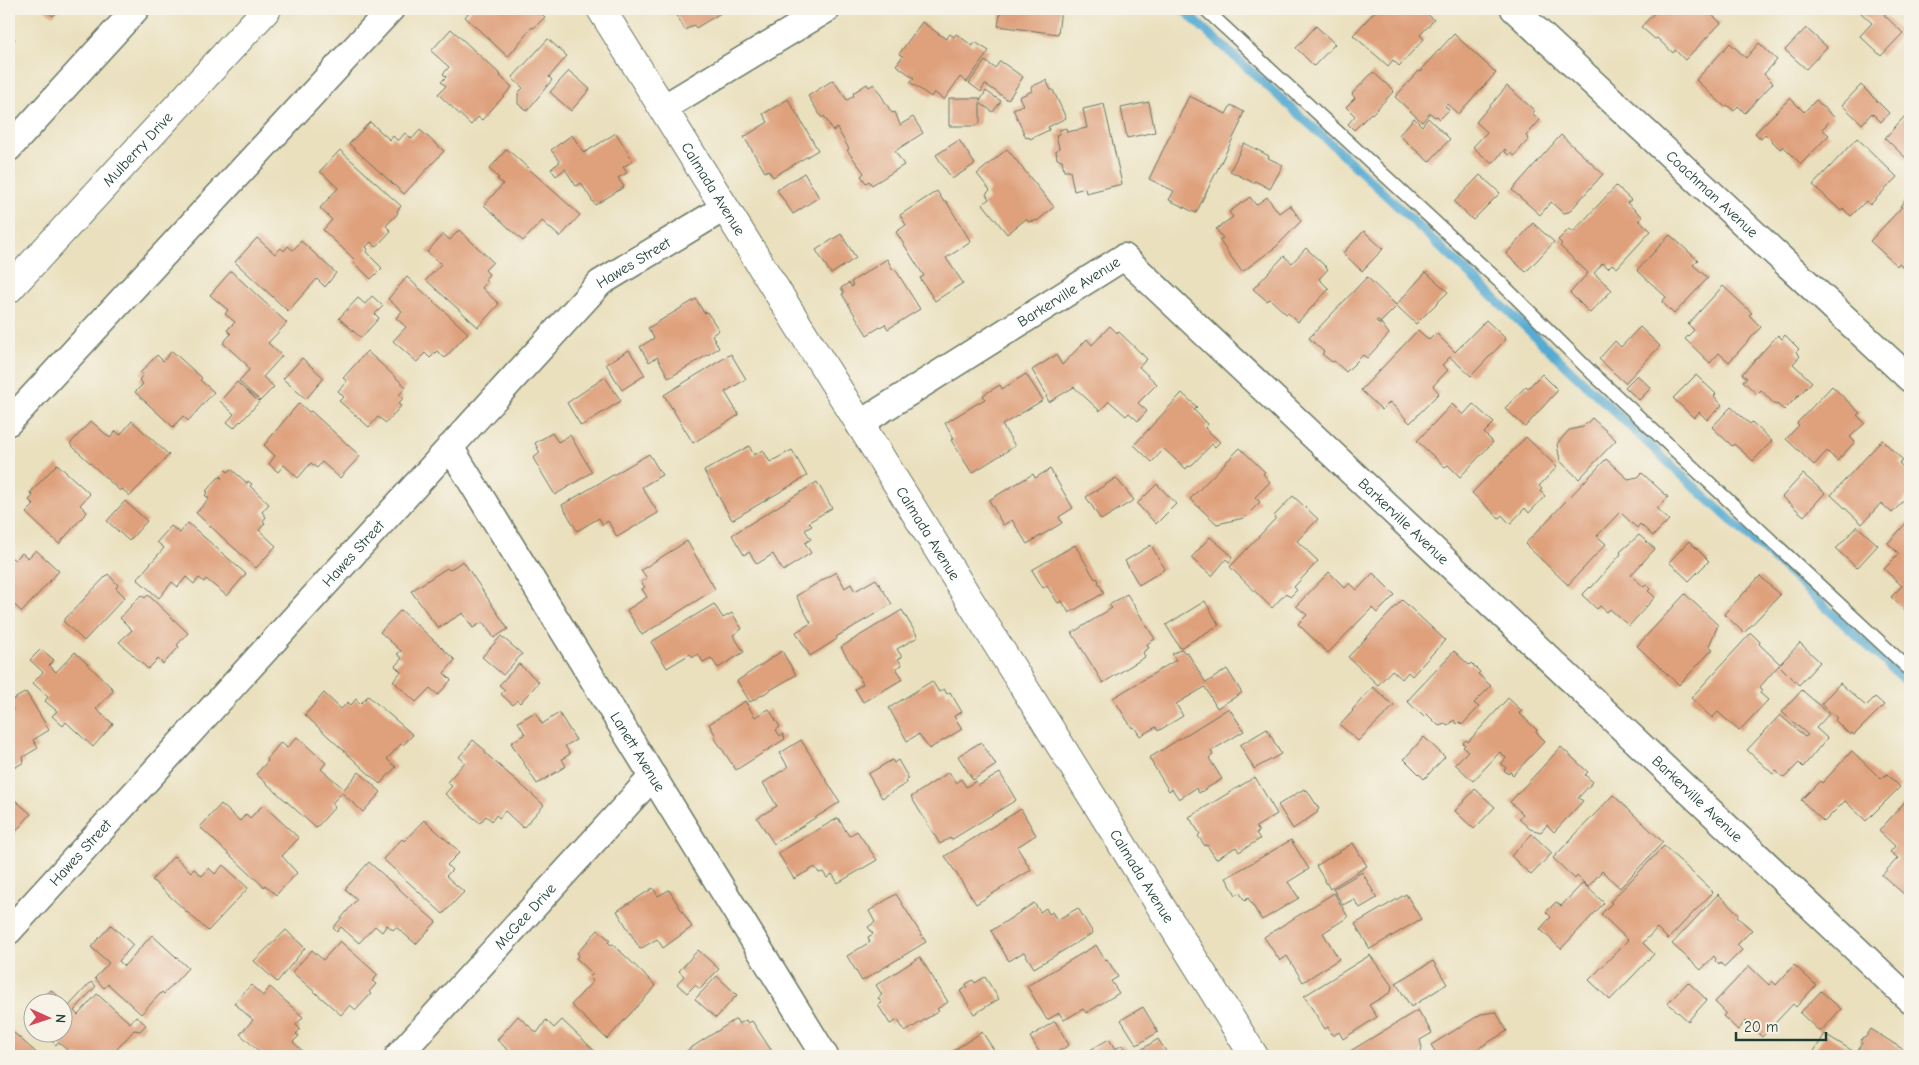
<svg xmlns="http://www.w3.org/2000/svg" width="1919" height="1065" font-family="'Comic Neue',sans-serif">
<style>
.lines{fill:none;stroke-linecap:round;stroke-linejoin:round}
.stream{stroke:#57abd3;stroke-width:9}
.building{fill:#dfa07c}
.service-casing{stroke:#667664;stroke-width:15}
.minor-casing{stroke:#667664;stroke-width:29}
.tertiary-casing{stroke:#667664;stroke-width:30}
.primary-casing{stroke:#667664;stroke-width:30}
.service{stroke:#fff;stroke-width:12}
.minor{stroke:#fff;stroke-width:26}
.tertiary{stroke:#fff;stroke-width:28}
.primary{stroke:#fff;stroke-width:28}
.labels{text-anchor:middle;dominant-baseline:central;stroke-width:4;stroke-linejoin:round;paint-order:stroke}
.street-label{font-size:15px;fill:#1f3d34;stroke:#f7f3e8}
</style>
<rect width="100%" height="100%" fill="#f7f3e8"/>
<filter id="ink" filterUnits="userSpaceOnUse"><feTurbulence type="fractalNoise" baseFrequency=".02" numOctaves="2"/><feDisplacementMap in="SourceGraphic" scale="10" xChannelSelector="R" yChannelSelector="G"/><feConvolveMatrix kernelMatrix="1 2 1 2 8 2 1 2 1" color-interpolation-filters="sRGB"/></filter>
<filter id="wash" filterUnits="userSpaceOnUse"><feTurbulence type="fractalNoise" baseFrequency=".0096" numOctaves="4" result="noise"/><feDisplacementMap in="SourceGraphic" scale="20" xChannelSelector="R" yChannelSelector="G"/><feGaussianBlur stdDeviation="1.12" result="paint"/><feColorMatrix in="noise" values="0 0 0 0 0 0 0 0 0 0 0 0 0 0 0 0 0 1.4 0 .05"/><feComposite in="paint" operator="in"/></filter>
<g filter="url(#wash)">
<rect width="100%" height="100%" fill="#eae0be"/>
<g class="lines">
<!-- stream -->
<path class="stream" d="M1182,9L1337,149L1674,468L1910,685"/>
</g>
<g id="blocks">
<!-- building -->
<path class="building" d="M44,9H60L53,16Z
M472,9H536L545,17L534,28L532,27L508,57L465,17Z
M666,9H727L696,28L694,25L685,30L675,12L670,15Z
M1001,9H1061L1058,34L998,26Z
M1377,9H1428L1425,12L1434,20L1420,35L1424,39L1399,66L1393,60L1388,66L1353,35Z
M1658,9H1716L1711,14L1721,23L1685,60L1675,50L1673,53L1657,38L1655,39L1641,27Z
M1865,9H1890L1884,15L1903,33L1881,56L1860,36L1872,23L1861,13Z
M922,22L946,39L950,34L954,37L956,34L973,46L975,42L989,51L967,82L960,77L944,100L934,92L931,97L910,82L914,78L896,65L903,56L899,54Z
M1316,26L1335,44L1314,66L1296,48Z
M1806,28L1827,47L1806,69L1785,50Z
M451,29L501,75L500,76L512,87L482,120L478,117L471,125L438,94L446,86L441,82L446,77L443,74L449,67L431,51Z
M9,33L15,39L9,46Z
M1454,34L1496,73L1458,114L1447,104L1445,106L1449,110L1440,119L1437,116L1435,117L1430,113L1422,122L1395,97L1419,71L1421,72L1423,70L1422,68Z
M548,39L567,56L549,77L552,80L527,111L518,104V93L523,88L512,78Z
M1730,43L1746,58L1759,43L1777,60L1764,74L1773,83L1745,113L1738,106L1734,111L1727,105L1725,107L1696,80Z
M985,61L995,68L1000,61L1023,77L1008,100L985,84L981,92L969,83Z
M569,71L590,89L571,111L550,92Z
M1373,72L1394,91L1372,114L1371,113L1354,130L1348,124L1355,116L1346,107L1355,98L1352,94Z
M833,80L847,100L854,96L853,93L867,84L869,87L874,84L892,113L895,112L900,125L913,117L923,133L895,151L904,165L872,185L869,181L866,183L861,176L864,173L847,150L849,149L837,128L833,131L824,116L822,118L808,96Z
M1046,80L1051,90H1053L1066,118L1048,127L1049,130L1030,139L1029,137L1026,138L1013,109L1023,105L1019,97L1032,91L1031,87Z
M1861,85L1889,113L1881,122L1872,113L1862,124L1842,105Z
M1507,86L1534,110L1532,113L1540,120L1526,136L1529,139L1514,156L1511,153L1509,155L1505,152L1506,150L1505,149L1492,164L1473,147L1487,132L1476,122Z
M986,91L1001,101L993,112L980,103V123L975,126H949V98H980V101Z
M1189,96L1226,114L1231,105L1244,112L1240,121L1241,122L1196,213L1169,200L1174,191L1149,179Z
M1790,98L1804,112L1816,100L1834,117L1822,129L1829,135L1801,164L1783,146L1780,149L1765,134L1761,139L1755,133Z
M788,99L818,150L773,177L768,170L765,172L744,137L768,122L763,114Z
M1149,102L1155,132L1127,138L1121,108Z
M1104,104L1122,184L1086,193L1085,188L1074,191L1070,171H1064L1062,160L1057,159L1056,151L1059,148L1056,135L1059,134V130L1066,128L1067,132L1087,128L1083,109Z
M1905,116L1910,120V162L1885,138Z
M1414,118L1422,126L1428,118L1450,139L1429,162L1399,135Z
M370,122L390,140L393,136L398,141L405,133L412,139L420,130L444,151L404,194L349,144Z
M616,133L633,161L623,167L627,173L618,178L624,187L595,205L581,183L576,186L565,169L556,176L551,169L560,162L551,150L572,135L584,153Z
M1561,135L1603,174L1569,212L1563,213L1551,202L1540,215L1512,190Z
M1857,138L1897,177L1870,205L1866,201L1851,216L1843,209L1841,211L1813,185Z
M959,140L975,164L952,179L936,155Z
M1244,143L1269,156L1268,158L1283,165L1270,189L1255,181L1254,183L1230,171Z
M507,149L580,215L560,237L542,221L523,241L484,205L503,184L497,179L499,178L489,169Z
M1007,149L1054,207L1037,221L1036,220L1033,222L1032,220L1029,222L1026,219L1007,234L983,204L989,199L986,194L990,190L977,174Z
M340,150L401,206L397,211L398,213L386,226L391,231L376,247L371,242L366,247L368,249L366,252L382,268L371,279L353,262L355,260L323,230L332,220L320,208L338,188L320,171Z
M804,173L819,197L793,214L777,190Z
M1480,175L1500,193L1473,220L1454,202Z
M1616,186L1631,200L1627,203L1643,217L1639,220L1651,231L1617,268L1612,264L1608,268L1603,263L1594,273L1612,290L1590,313L1570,293L1588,273L1560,246L1562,244L1558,240L1569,229L1573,232Z
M937,191L944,202L946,201L971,242L946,258L963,283L935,301L920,278L924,276L896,232L906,225L900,215Z
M1910,195V269L1908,272L1899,263L1897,266L1870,241L1902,207L1900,206Z
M1250,197L1256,205L1267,197L1279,213L1290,205L1301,221L1277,246L1242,272L1219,240L1223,238L1216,229L1233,217L1229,212Z
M1533,223L1554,242L1526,272L1506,254Z
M459,230L493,262L485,270L489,274L485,280L487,282L482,288L499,304L478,327L426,280L441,264L427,252L443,234L450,240Z
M1364,231L1383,249L1362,271L1343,253Z
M841,234L856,258L831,274L816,250Z
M1670,235L1698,260L1693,265L1708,278L1674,314L1662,302L1666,297L1637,270Z
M257,238L275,254L281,248L284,251L288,246L293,250L301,241L336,273L325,287L317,279L288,311L235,262Z
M1306,248L1328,269L1319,279L1329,289L1298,322L1288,313L1286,314L1270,299L1267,301L1253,289L1284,256L1292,263Z
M887,259L893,270L895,269L920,309L888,329L885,324L867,335L842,294L844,293L841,288L849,283L851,287L853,286L851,282Z
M231,271L287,323L268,343L282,356L263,377L274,387L260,401L239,381L249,370L246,364L223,343L231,334L227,330L235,322L225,314L228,310L210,295Z
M1426,272L1448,292L1416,324L1397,306L1380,323L1378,320L1376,321L1380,325L1381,323L1389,334L1367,358L1363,355L1346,372L1334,361L1332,362L1322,354L1324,352L1309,338L1367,277L1396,305Z
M407,277L468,333L445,358L437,351L430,358L425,353L417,362L393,341L406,327L396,318L402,311L388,299Z
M1723,286L1752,313L1749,315L1761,327L1729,362L1719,353L1710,363L1685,339L1694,330L1688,324Z
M372,296L383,306L375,314L379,318L361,338L339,318L358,298L365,304Z
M696,299L704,313L707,312L719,330L712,335L719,348L669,378L657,357L649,362L640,347L654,338L648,328Z
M1486,320L1506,339L1471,376L1450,357L1442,365L1448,370L1433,386L1439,393L1410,423L1390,402L1382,410L1361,390L1418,330L1429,340L1436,333L1455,352Z
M1110,326L1117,333L1118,331L1147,359L1139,367L1157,384L1138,403L1147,411L1138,421L1129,413L1126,416L1109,401L1100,411L1074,387L1049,402L1046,396L1047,395L1032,370L1056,355L1062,365L1087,339L1092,345Z
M1640,327L1660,346L1625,383L1599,359L1615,341L1621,347Z
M1778,335L1782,339L1785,335L1799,349L1796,352L1800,356L1793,364L1812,382L1784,410L1777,404L1775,405L1761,390L1757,394L1743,381L1747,378L1742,374Z
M629,350L645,375L622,390L606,364Z
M172,351L202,378L200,380L214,392L188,421L183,416L173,427L135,392L143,384L139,380L143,375L140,373L157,355L163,361Z
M367,351L406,387L399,395L403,398L398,404L401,406L386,423L378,417L369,427L339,401L344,397L338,391L347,381L343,378Z
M731,354L746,379L725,392L739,415L693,443L664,395Z
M302,358L324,378L306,399L283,379Z
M1026,374L1043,400L1002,425L1015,446L972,473L951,440L954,438L945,423L985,399L983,395L1000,385L1002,389Z
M1542,374L1558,390L1525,427L1505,408L1526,386L1528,388Z
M1637,375L1651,388L1639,400L1625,387Z
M1696,375L1716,394L1714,396L1722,405L1707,420L1699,412L1694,418L1673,398Z
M605,377L621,401L581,426L567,403Z
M237,382L259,402L241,422L240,421L234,428L227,422L234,414L220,401Z
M1832,386L1860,413L1857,415L1865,423L1850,437L1855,442L1837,461L1827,451L1814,465L1786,439L1799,425L1797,423Z
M1182,393L1197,407L1194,410L1208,424L1205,428L1220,442L1215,447L1212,444L1190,467L1188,466L1186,469L1164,449L1152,462L1134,445Z
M299,403L309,412L311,411L360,456L340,478L322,462L317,468L311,463L298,478L284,465L278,472L269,464L275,456L264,445Z
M1452,404L1463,415L1473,404L1494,423L1484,433L1493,442L1460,477L1448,465L1445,467L1417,441Z
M1731,407L1750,424L1752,422L1772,441L1753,461L1734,444L1732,446L1712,427Z
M1592,418L1616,440L1579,479L1560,461L1557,444L1569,430L1583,427Z
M91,421L110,438L116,431L120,435L132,421L169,455L130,496L122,489L120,491L70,444Z
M552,433L558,442L570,435L592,472L555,495L533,458L540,453L535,443Z
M1526,437L1557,467L1539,486L1542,489L1540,491L1545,496L1529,513L1525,508L1510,524L1502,515L1499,518L1472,493Z
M1882,440L1903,460L1899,463L1910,473V494L1892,513L1881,503L1862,524L1831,495Z
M749,446L754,455L763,450L770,462L792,450L807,476L732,520L704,471Z
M1240,448L1265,472L1263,474L1270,482L1255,497L1260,502L1244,518L1217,524L1190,499Z
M649,454L662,475L642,487L658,513L617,537L608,521L603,525L599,518L577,531L562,505Z
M1606,459L1628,479L1638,477L1642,473L1668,497L1658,508H1656L1669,520L1653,536L1640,524L1637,528L1620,512L1597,536L1606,544L1568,585L1525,544Z
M57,464L90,494L80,505L87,512L59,544L26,513L34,505L29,500L33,496L30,493Z
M231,469L247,483L248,481L252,484L250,486L269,504L262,512L266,517L263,521L265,523L259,530L276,546L256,568L196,513L209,499L205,495L208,492L206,491L219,477L222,478L221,475L226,470L228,472Z
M1050,469L1073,508L1059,517L1062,523L1027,544L1012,520L1003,525L989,500L1033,474L1035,478Z
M1803,474L1825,493L1804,516L1782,497Z
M1116,478L1134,500L1101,520L1086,497Z
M817,482L832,508L809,522L812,526L805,530L811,539L805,543L811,553L783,571L773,554L757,564L749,552L744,555L732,535Z
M1157,484L1176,504L1156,524L1137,504Z
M1293,496L1318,519L1297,541L1318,561L1294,587L1297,590L1290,597L1286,593L1272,608L1230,567L1276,518L1274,516Z
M125,501L147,521L129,541L107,521Z
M1910,519V615L1891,597L1902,586L1884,569L1899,554L1888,543Z
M188,523L246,574L227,596L206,579L204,582L199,578L194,584L186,577L178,587L172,582L159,598L137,579L164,548L157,542L171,526L180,533Z
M1857,526L1878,545L1857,568L1836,549Z
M1639,535L1655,549L1631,575L1644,587L1646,585L1650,589L1648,591L1655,597L1629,626L1610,609L1607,612L1600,606L1597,609L1582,595L1590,587L1591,588L1621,554L1620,552Z
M1210,537L1231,555L1232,558L1229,562L1226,559L1212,576L1191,558Z
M687,541L715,589L642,635L627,610L647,597L642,589L645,587L641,582L647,578L641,570Z
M1689,541L1709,561L1689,581L1669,562Z
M1075,545L1095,579L1097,578L1099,581L1098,582L1104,593L1069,613L1062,601L1058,603L1047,586L1043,588L1032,570Z
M1151,545L1165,569L1139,585L1125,561Z
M36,550L59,571L22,612L9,600V556L15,560L22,553L28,558Z
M463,561L508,629L494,638L483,622L473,628L463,613L438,628L411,591L447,568L449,570Z
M836,572L845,588L851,584L855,591L876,579L892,604L836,637L837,639L810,656L796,632L811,623L796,596Z
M1329,572L1345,588L1350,583L1357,590L1373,573L1395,595L1377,613L1372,608L1328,653L1298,624L1307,615L1296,606Z
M108,574L118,585L116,588L125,597L84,641L63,621Z
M1760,576L1780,595L1744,633L1724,614Z
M1127,594L1155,639L1147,644L1149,648L1143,652L1145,657L1103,683L1072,633L1112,608L1109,605Z
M1685,594L1718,625L1709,646L1713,649L1679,685L1637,646Z
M141,595L145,598L148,595L188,633L177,645L179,647L163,664L158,659L148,669L119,642L132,630L120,618Z
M1402,600L1445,640L1412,676L1408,672L1402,679L1392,670L1378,685L1348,657Z
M1205,601L1219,625L1180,648L1166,625Z
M714,604L723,618L732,613L742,629L733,635L744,652L718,668L711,658L703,662L698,654L693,657L690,654L667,668L651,642Z
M401,610L455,660L444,673L451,680L438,695L430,688L416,702L393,681L401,672L395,666L402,658L397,654L401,651L380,632Z
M902,610L918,637L897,649L902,657L898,659L902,665L896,668L903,679L863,702L855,689L863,684L841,647Z
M1751,633L1760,642L1759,644L1780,664L1800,643L1820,662L1799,685L1779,665L1759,688L1762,690L1760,693L1768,700L1739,731L1718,712L1712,718L1691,698Z
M501,636L522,654L503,675L482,657Z
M41,649L54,660L49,665L56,672L75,652L114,690L96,709L113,724L93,747L66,722L63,726L52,716L57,711L45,701L48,697L33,683L43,672L30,660Z
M1182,649L1185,653L1187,652L1206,683L1227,669L1242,693L1217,708L1205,687L1176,704L1183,716L1158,731L1156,727L1140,736L1134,727L1132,728L1113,698L1176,660L1172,654Z
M782,651L796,675L750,702L737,681Z
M1454,651L1469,665L1471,663L1480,672L1478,674L1491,686L1474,703L1479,707L1462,725L1459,722L1457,724L1454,720L1448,726L1445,724L1439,726L1427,714L1424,717L1407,701Z
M519,664L539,682L520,703L517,700L513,705L501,694L505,690L499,685Z
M932,681L939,692L944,689L947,694L950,692L962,712L954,716L962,729L929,749L919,734L907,741L889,708Z
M1840,683L1866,706L1875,697L1884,705L1854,735L1852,733L1850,735L1835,720L1837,718L1821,704Z
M1373,687L1394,706L1358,741L1340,725L1353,711L1352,710Z
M1802,690L1829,714L1816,728L1827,738L1803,767L1799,763L1784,778L1776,771L1773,774L1747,750L1780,715L1805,737L1808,735L1782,712Z
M26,692L49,730L33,740L38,748L23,757L24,762L14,768L11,765L9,766V713L13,710L9,702Z
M324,693L341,709L348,702L351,705L356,699L360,704L368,696L413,735L403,745L401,744L387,759L396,767L380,784L305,715Z
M1508,698L1522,711L1519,713L1537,730L1536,732L1545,741L1513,775L1510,772L1508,774L1504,770L1506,768L1501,764L1506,758L1500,752L1473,781L1455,764L1468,751L1463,747L1465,745L1463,743L1466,740L1468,742Z
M745,701L755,717L769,709L780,727L776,730L780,736L783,734L785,739L736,770L714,737L716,736L709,724Z
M1229,708L1244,731L1211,751L1213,755L1209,758L1222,779L1199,793L1196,788L1179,799L1172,789L1169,791L1149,758Z
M535,712L542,724L559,713L576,740L565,746L570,754L562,759L566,766L537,784L511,743L525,734L518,722Z
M1267,729L1281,754L1254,769L1240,745Z
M297,737L326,763L321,769L344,789L359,772L381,792L363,812L342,793L332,803L335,807L316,828L256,774L268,761L267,759L281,742L287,748Z
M1424,737L1445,757L1424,779L1404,759Z
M473,740L486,751L484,752L544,805L523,828L505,811L499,818L496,815L492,821L486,816L480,823L445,794L452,786L447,782L465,762L459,757Z
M801,740L840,802L774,844L757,818L777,806L763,783L788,767L780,753Z
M981,742L996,765L973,780L958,756Z
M1561,747L1588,772L1585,775L1593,782L1578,798L1583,801L1554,832L1547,825L1541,832L1530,829L1519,819L1523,814L1510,802Z
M1852,751L1881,779L1887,774L1900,787L1866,821L1845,801L1824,822L1801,800L1820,781L1822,783Z
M892,760L894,763L898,760L909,779L906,780L907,783L882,798L868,774Z
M949,772L956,783L961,779L966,787L976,781L978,786L1000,773L1016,800L951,840L950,838L940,844L911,797Z
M1255,777L1277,814L1256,827L1259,832L1256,833L1260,839L1239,852L1236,847L1216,859L1207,845L1205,846L1198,836L1200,834L1189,817Z
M1304,789L1305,791L1307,790L1319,809L1317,811L1318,812L1293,829L1278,805Z
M1475,789L1495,807L1474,829L1455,811Z
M9,795L31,814L9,839Z
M1613,795L1663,842L1620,888L1602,871L1588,887L1577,876L1575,879L1553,858Z
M1909,797L1910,889L1905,895L1882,875L1898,858L1890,852L1895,846L1879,831Z
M221,804L240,821L246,814L250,818L263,805L299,838L282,856L297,873L276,895L265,885L264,887L200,827Z
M1021,809L1036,835L1017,847L1031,870L976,904L945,856Z
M838,818L849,836L857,831L877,860L838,883L832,874L827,878L823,872L819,873L815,867L794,879L778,853Z
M424,820L460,852L447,865L452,870L446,876L464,892L443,914L383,859L402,839L404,841Z
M1532,834L1552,853L1531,875L1511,856Z
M1291,840L1309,869L1288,882L1299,898L1262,920L1248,898L1245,901L1240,893L1236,895L1226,878Z
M1353,843L1367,866L1330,889L1316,866Z
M1664,846L1713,892L1668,939L1657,928L1643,943L1654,954L1610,1000L1589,980L1628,940L1601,914L1612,903L1610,902Z
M174,856L191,872L194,869L202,876L209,868L215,874L223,865L248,888L208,931L152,880Z
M369,862L436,922L416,944L396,927L393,930L387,925L382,932L375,926L359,943L341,927L337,932L333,928L357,899L345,889Z
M1362,872L1377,898L1360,908L1354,899L1343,905L1333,889Z
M1583,883L1604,903L1561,949L1540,929L1551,917L1546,912L1556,902L1561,906Z
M653,888L658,896L669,890L692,927L663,948L657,939L640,949L617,911Z
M1334,893L1348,917L1323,933L1339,959L1303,982L1287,956L1280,961L1264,937Z
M896,894L926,942L862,981L847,956L870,942L868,937L873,934L868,927L875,922L869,911Z
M1406,894L1421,919L1370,949L1355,924Z
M1718,894L1739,914L1737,917L1752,930L1737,945L1742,950L1725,967L1720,963L1719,965L1715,961L1716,959L1714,956L1701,970L1672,944Z
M1034,903L1040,912L1046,908L1049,914L1052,912L1057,920L1078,908L1093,933L1034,968L1024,952L1009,961L991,931Z
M111,925L133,945L119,961L124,966L152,935L188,968L164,994L162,992L141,1014L108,984L104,988L95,978L109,963L91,947Z
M286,930L305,948L277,982L254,961Z
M598,930L610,940L608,942L611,945L613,944L656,986L607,1039L571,1005L593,981L589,977L593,974L576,958L579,955L577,953Z
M340,941L378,975L372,981L376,984L369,992L371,994L356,1010L350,1005L341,1015L292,972L312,950L323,960Z
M1096,945L1105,960L1107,959L1118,977L1111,981L1119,993L1086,1013L1083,1009L1064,1020L1059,1013L1047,1020L1027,986Z
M698,950L719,969L700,989L695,985L687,993L677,984L684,976L679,971Z
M1370,955L1392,986L1391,992L1369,1005L1377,1017L1343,1039L1339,1032L1333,1036L1328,1027L1325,1029L1304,996Z
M920,957L948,1002L937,1009L939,1011L905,1032L898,1020L890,1024L878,1005L882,1003L878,998L882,995L876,985Z
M1433,961L1447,984L1411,1007L1396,983Z
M1794,965L1816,985L1796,1007L1793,1004L1762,1037L1746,1021L1738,1030L1723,1016L1726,1013L1715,1002L1749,966L1769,985L1772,981L1776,985Z
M717,976L737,995L716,1018L695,999Z
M985,977L999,999L974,1014L960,991L967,987L966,984L973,980L975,983Z
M91,982L96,986L74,1011L78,1015L97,994L130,1023L136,1016L146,1025L140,1031L134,1030L111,1056H74L58,1042L56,1045L42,1032H62V1002H40L51,990L69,1006Z
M1688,982L1707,1000L1688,1021L1668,1003Z
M251,985L263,996L270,987L303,1017L296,1025L300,1029L296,1034L299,1036L293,1042L308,1056H264L240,1034L253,1020L234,1003Z
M1821,991L1841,1009L1820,1032L1800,1013Z
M1143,1007L1158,1032L1137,1045L1121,1020Z
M1418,1010L1432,1033L1420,1040L1422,1048L1420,1056H1342Z
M32,1011V1024L26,1018Z
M1496,1012L1507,1031L1466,1056H1438L1431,1045L1481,1014Z
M518,1016L537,1033L546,1020L554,1028L562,1020L600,1056H515L497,1040Z
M736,1019L739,1024L746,1020L748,1023L752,1021L775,1056H691L686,1051Z
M1055,1021L1069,1045L1051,1056H1042L1030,1037Z
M1871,1029L1904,1050L1900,1056H1811L1825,1034L1856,1053L1862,1043L1860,1042L1863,1037L1865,1038Z
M13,1032L40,1056H9V1036Z
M982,1032L998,1056H945Z
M1109,1039L1115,1049L1123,1045L1127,1052L1133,1049L1136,1053L1158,1039L1169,1056H1080Z"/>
</g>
</g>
<g filter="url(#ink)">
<use href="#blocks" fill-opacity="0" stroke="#667664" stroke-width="1"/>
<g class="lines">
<defs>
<path id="service" d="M1205,9L1502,284L1592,373L1910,670"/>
<g id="minor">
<path id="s1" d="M1514,9L1910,379"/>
<path d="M663,108L827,9"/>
<path d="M9,148L136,9"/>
<path d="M9,422L391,9"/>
<path id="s2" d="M859,424L1124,257L1910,1000"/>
<path id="s3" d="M450,447L825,1056"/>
<path id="s4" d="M9,931L600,283L724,208"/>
<path id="s5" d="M398,1056L653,776"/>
</g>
<g id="tertiary">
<path id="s6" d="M601,9L1254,1056"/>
</g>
<g id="primary">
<path id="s7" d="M9,289L267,9"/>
</g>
</defs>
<!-- service casing -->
<use href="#service" class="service-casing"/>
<!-- minor casing -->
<use href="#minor" class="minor-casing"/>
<!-- tertiary casing -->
<use href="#tertiary" class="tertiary-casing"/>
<!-- primary casing -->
<use href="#primary" class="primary-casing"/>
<!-- service -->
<use href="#service" class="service"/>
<!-- minor -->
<use href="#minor" class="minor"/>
<!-- tertiary -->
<use href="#tertiary" class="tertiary"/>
<!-- primary -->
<use href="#primary" class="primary"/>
</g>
</g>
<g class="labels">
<!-- street labels -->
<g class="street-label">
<text stroke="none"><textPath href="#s7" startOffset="190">Mulberry Drive</textPath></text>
<text stroke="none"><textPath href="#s6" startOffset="212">Calmada Avenue</textPath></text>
<text stroke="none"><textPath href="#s1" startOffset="271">Coachman Avenue</textPath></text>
<text stroke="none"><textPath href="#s4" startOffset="916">Hawes Street</textPath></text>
<text stroke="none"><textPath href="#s2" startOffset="248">Barkerville Avenue</textPath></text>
<text stroke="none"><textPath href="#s2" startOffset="698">Barkerville Avenue</textPath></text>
<text stroke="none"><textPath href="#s6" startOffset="618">Calmada Avenue</textPath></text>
<text stroke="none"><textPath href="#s4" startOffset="511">Hawes Street</textPath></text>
<text stroke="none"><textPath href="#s3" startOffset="358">Lanett Avenue</textPath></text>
<text stroke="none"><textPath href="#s2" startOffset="1102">Barkerville Avenue</textPath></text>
<text stroke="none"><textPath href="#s4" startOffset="106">Hawes Street</textPath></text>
<text stroke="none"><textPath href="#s6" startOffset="1022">Calmada Avenue</textPath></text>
<text stroke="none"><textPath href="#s5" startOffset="189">McGee Drive</textPath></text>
</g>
</g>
<!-- margin -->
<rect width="1919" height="1065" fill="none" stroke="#f7f3e8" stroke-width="30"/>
<!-- north arrow -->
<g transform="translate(48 1018) rotate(93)"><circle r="24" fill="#f7f3e8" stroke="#a1aaa0"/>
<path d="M0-4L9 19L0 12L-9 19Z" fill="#d1495b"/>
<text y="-8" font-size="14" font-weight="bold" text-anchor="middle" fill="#1f3d34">N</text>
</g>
<!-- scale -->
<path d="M1736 1032v8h90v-8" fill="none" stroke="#1f3d34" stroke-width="2.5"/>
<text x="1744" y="1032" font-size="15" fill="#1f3d34" stroke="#f7f3e8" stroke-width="4" paint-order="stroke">20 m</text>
</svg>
